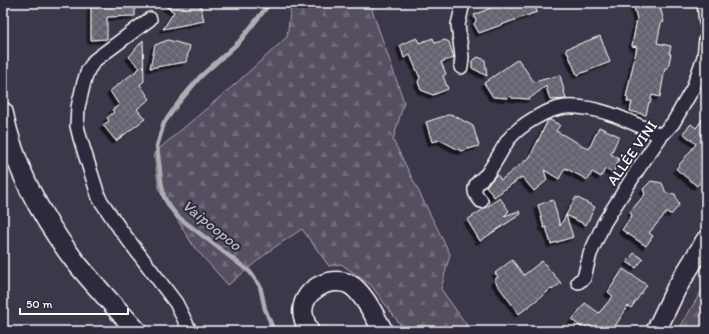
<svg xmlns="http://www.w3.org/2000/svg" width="709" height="334" font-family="Itim,sans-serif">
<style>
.forest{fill:url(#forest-firs);stroke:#aaa8b0}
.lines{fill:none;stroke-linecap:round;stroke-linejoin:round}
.stream{stroke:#afadb4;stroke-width:4.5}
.building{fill:url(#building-cross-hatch);stroke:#fff;filter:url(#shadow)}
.street-casing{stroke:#fff;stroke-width:16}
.secondary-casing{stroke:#fff;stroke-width:22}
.street{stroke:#2f2a3d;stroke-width:13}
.secondary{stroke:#2f2a3d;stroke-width:19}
.labels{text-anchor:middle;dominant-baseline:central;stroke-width:4;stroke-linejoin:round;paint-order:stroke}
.street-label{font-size:15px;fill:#fff;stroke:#2f2a3d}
.water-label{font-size:16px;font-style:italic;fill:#b5b4ba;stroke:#2f2a3d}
</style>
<defs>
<pattern id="forest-firs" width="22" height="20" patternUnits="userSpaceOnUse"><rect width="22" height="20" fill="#555060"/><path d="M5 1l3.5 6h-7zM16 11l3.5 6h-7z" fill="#6e6a78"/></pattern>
<pattern id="building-cross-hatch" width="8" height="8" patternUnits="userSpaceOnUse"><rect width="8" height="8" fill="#666270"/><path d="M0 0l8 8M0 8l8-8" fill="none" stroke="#7d7a85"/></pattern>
<filter id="shadow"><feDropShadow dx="-3.5" dy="3.5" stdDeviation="0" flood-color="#0009"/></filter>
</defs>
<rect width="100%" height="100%" fill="#3c3749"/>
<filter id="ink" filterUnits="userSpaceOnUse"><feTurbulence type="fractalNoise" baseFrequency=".025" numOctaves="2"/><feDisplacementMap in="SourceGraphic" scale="8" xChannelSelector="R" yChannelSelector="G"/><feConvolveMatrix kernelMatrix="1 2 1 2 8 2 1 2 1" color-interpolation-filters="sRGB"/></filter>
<g filter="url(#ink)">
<!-- forest -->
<path class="forest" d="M290,3H376L372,10L404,102L393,140L450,254L441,289L471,331H405L371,285L341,264L329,266L302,229L272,249L228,285L194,247L159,190L154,153L233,86L287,37L291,5Z
M706,282V331H678L706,283Z"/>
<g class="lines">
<!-- stream -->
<path class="stream" d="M270,3L239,42L200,77L179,102L164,123L157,146L161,181L164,197L169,206L177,216L250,272L260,286L265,309L274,331"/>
</g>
<!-- building -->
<path class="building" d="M91,3H135V16L107,17V39L91,40Z
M161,3H200L204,21L163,29L174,12Z
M502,3H534L537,12L479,33L474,24L476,21L474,15Z
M633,3H659L664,22L661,23L657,43L671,46L669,54H671L668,68H665L660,97L652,95L650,103L649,102L646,115L630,111L632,102H627L628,98L626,97L637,47L632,46L637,19Z
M600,36L610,62L577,75L566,49Z
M417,38L419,43L433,38L435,43L445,40L449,42L454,58L441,62L446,74L443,76L448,89L433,95L421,90L418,82L420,78L410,55L404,58L400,45Z
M143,40L144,81L140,85L150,99L137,109L145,119L116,141L103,125L109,121L107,118L114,112L112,110L119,105L110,91L140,68L129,57Z
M168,40L190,46L186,62L150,68L155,45Z
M478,57L485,60L487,76L472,68V61Z
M518,59L534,82L560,75L566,99L550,100L546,86L529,99L512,98L510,96L508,98L493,97L484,83Z
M451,114L473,126L479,146L461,151L440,140L432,142L426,122Z
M706,114V165L700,172L706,176L697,186L676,169L696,144L683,133L691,124L696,128Z
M548,120H550L560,125L556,131L589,149L599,127L619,136L611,154L619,159L613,173L605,169L601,177L592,172L588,180L565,168L559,179L544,170L547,180L534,191L522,177L494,197L486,186L497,174L501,180L530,157Z
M651,181L662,183L666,193L675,194L679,205L672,214L666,213L649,233L653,236L646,246L622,230L632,215L630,212L645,194L643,189Z
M576,197L595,207L586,225L566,215Z
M500,198L509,211L504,216L519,211L521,214L480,241L467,220Z
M553,200L560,226L566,215L573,237L551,244L546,227L544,228L538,205Z
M634,253L643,259L636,268L627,262Z
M512,260L524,275L542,261L561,283L552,290L551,289L519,314L494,280L498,277L495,273Z
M623,269L647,285L631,308L628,306L612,331H586L572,320L585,303L599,313L613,296L608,292Z"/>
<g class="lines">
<defs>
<path id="street" d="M704,3L706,22
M150,19L95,60L88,70L84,82L78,107L77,126L80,138L99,198L120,229L176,303L190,331
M461,67L462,57L458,25L463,3
M481,201C479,198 475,195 475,191C474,183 482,179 487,174C495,163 501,151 508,140C520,125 546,109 565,107C599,105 631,122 661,136
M578,282L584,278L590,254L604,223L638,169L661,136L673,123L693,88L704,57L706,39"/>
<path id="secondary" d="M3,112C14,166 41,217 74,260C94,285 116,308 137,331
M309,331C306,326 304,320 303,314C300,291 330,275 349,284C363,291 375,317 383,331
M656,331L676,289L706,240"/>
</defs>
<!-- street casing -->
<use href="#street" class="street-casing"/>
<!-- secondary casing -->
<use href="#secondary" class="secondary-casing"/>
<!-- street -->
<use href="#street" class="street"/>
<!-- secondary -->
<use href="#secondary" class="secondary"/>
</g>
</g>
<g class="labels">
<!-- street labels -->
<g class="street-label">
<text transform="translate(632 153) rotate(-55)">ALLÉE VINI</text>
</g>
<!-- water labels -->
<g class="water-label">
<text transform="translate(212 225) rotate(39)">Vaipoopoo</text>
</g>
</g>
<!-- margin -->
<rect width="709" height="334" fill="none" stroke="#2f2a3d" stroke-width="16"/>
<rect x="8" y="8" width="693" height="318" fill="none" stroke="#fff" stroke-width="1.5" filter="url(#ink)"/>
<!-- scale -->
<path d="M20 308v6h108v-6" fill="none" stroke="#ffffff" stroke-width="2"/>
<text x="26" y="308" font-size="12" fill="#ffffff" stroke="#2f2a3d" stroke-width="3" paint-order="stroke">50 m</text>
</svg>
